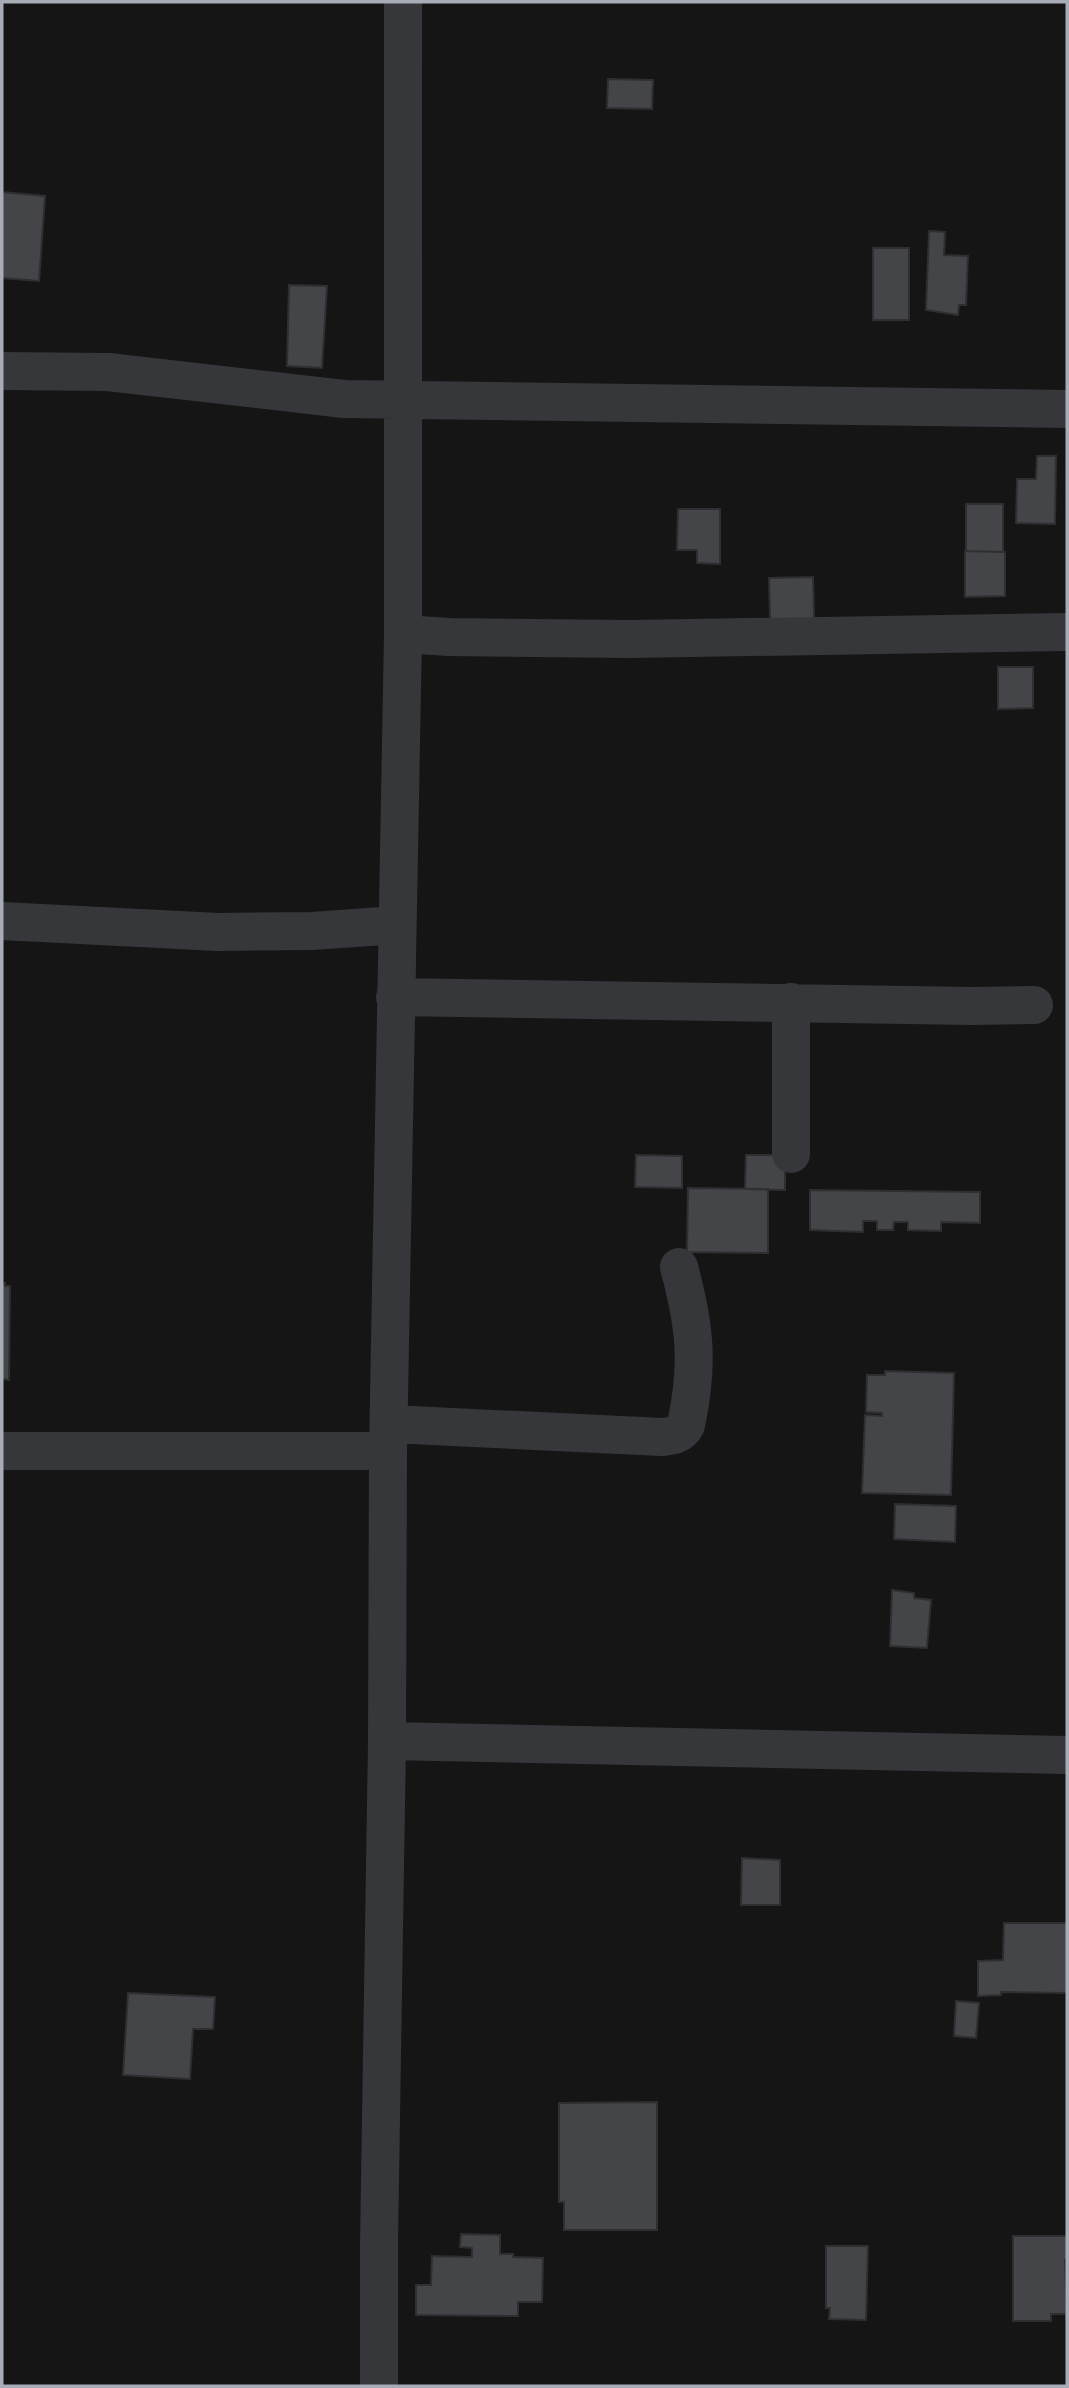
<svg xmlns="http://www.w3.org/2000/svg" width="1069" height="2388" font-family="Raleway,sans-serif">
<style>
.building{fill:#444549;stroke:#2f2f32;stroke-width:2}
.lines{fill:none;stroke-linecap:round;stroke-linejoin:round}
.minor{stroke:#36373b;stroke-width:38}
</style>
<rect width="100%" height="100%" fill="#151516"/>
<!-- building -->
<path class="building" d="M608,79L653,80L652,109L607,108Z
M2,192L45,196L39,281L2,278Z
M929,231L945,232L944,255L968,256L966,305H959L958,315L926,310Z
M873,248H909V320H873Z
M289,285L327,286L322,368L287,366Z
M1037,456H1056L1055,524L1016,523L1017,479H1036Z
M966,504H1003V552L966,551Z
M678,509H720V564L697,563V550H677Z
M965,551L1005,552V596L965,597Z
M813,577L815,650L771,652L769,578Z
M998,667H1033V708L998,709Z
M636,1155L682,1156V1188L635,1187Z
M746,1155H785V1190L745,1189Z
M688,1188L768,1189V1253L687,1252Z
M810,1190L980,1192V1223L941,1222V1231L908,1230V1222H894L893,1230H877V1221H863V1232L810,1230Z
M2,1283H5V1286H10L9,1380L2,1379Z
M885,1371L954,1373L951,1495L862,1493L865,1415L882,1416V1413L866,1412L867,1375H885Z
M895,1504L956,1506L955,1542L894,1539Z
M892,1590L914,1593V1598L931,1600L927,1648L890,1646Z
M742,1858L780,1860V1905H741Z
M1004,1923H1067V1993L1001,1992V1995L978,1996V1961L1003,1960Z
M128,1993L215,1997L213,2029H193L190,2079L123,2075Z
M956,2001L979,2003L976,2038L954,2036Z
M657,2102V2230H564V2202H559V2103Z
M461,2234L500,2235V2254H513V2257L543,2258L542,2302H518V2316L416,2315V2285H431L432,2256L472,2257V2248L460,2247Z
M1013,2236H1067V2259L1065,2260L1067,2322L1066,2314H1051V2321H1013Z
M826,2246H868L866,2320L829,2319L830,2308H826Z"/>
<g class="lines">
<!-- minor -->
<path class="minor" d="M2,371L108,372L344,399L1067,409
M403,634L449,637L630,639L1067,632
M2,921L218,932L312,931L397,925
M395,997L972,1006L1034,1005
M791,1154V1002
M390,1424L662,1437C672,1436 681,1435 686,1425C699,1364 695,1326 679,1267
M2,1451H388
M387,1741L1067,1755
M379,2386V2243L387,1741L388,1451L403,634V2"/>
</g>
<!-- border -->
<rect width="1069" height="2388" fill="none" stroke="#a7acb6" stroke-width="7"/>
</svg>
